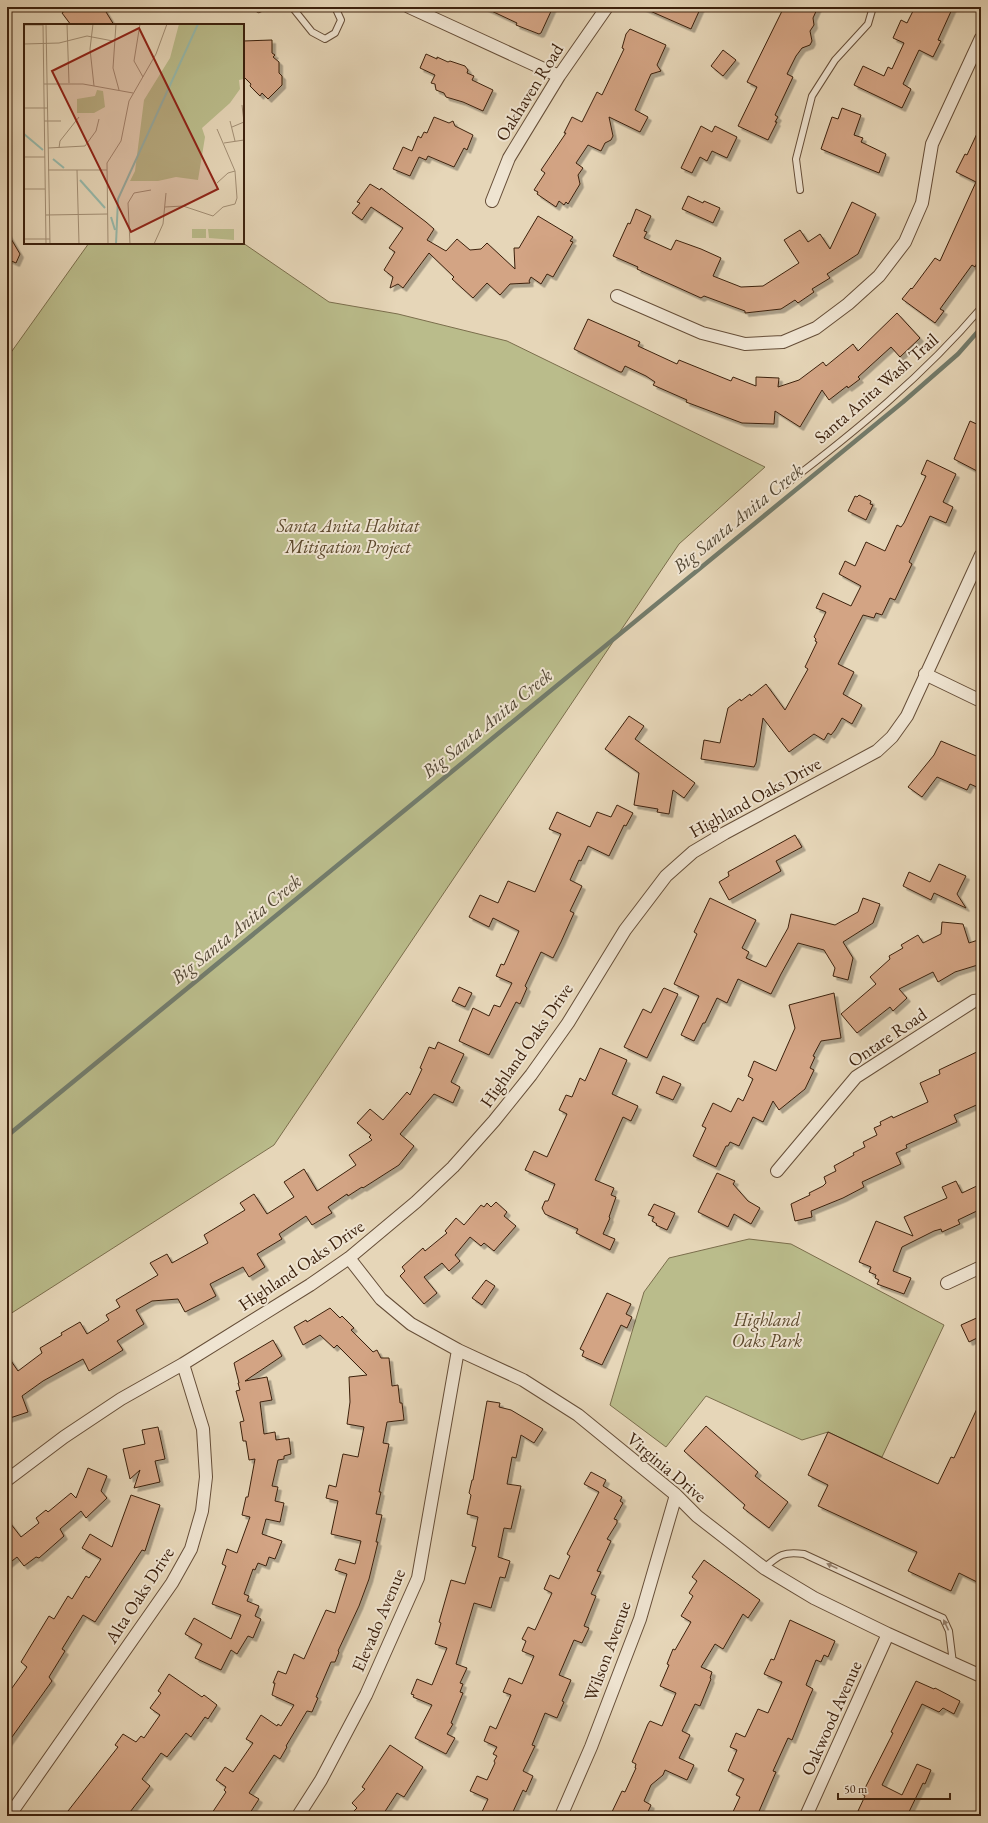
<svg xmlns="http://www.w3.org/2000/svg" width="988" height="1823" font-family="'EB Garamond',serif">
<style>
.green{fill:#babc8b;stroke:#7b6e4c}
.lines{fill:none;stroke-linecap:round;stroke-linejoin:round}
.stream{stroke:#737c6c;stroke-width:4.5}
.building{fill:#d3a484;stroke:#3c210d;filter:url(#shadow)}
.service-casing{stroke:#664e38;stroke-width:8}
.minor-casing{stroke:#664e38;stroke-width:14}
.service{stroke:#efe4d1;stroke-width:6}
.minor{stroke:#efe4d1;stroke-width:12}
.oneway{fill:#96826f}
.labels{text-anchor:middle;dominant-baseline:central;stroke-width:4;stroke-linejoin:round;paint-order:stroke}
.street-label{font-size:18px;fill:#3c210d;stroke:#efe4d1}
.park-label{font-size:18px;font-style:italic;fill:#5c482c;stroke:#efe4d1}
.water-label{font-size:19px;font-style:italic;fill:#534734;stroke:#efe4d1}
.inset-river{fill:none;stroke:#97b9ab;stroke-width:2}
.inset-road{fill:none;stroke:#a28e74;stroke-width:1}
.view{fill:#8f2418;fill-opacity:0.15;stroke:#8f2418;stroke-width:2}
.inset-edge{fill:none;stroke:#3c210d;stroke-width:2}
</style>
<defs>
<filter id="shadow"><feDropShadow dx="3.5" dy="3.5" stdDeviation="0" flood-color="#0004"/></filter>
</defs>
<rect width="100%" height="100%" fill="#e6d6b8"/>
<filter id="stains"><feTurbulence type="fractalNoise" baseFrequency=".005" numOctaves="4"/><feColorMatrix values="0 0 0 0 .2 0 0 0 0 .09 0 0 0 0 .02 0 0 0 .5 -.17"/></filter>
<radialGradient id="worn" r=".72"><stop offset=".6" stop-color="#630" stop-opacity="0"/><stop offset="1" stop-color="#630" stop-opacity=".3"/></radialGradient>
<!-- green -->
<path class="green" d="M89,243H243L329,302L398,314L507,341L765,467L679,544L274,1145L7,1316V358Z
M749,1239L791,1244L944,1325L882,1457L828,1432L802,1440L706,1396L666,1447L610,1405L644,1292L669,1258Z"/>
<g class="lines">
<!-- stream -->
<path class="stream" d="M7,1136L903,402L958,354L981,328"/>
</g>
<!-- building -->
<path class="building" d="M70,7H103L114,25H71L62,13Z
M483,7H553L541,33L539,34L516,25L517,23Z
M641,7H701L691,29Z
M784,7H818L813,18L814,25L810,31L812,41L810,45L802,48L796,56L787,74L793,77L775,115L778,117L775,122H777L768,140L738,126L757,87L747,82Z
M915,7H953L938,40L941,41L933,57L919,50L903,84L911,89L902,108L854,85L863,66L884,76L888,67L892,69L904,43L893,38L901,20L907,23Z
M630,29L666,45L657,65L661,71L651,74L635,110L648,117L640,132L609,117L613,136L611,140L605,143L601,151L588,145L576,163L583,168L578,175L580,184L568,204L566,202L564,205L559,201L556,207L537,194L538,192L534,190L545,173L541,170L566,133H564L572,117L582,122L597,92L602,95L624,49L622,48L626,34Z
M272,40V53L275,55L273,57L279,62V73L282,76V85L268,99L262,93L260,96L250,86L251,84L243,76V41Z
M723,50L736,60L723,76L711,66Z
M426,54L437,59V57L448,62L450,61L465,66L468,70L467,73L474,76L472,80L493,90L483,111L463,102L446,97L444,93L436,90L435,84L431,83L435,75L420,68Z
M842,108L861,115L854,135L863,138L861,142L886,154L879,173L821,149L832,117L838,119Z
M434,117L449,123L453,121L455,126L473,135L467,150L464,148L454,167L428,156L426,160L419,157L410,176L393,169L403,147L412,151L418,136L421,138L424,132L427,133Z
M981,125V255L975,267L972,265L940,309L944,311L935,323L902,299L911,288L912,289L935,258L940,261L976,182L956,172L965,154L967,155Z
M701,126L712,132L715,126L737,137L727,158L712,151L707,161L700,157L692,173L681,168Z
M370,184L380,190L381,188L426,222L434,229L427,240L446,251L457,239L470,250L481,249L487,243L515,269L514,248H519L538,216L573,237L570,241L573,242L553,277L547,274L541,284L531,277L529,281L530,283L510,284L500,295L487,283L473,298L452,279L454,277L429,253L403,288L398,284L390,288L393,277L384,270L395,252L389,248L403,228L371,207L362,220L352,213L360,203L357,202Z
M688,196L703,203L704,201L720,208L713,223L682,209Z
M852,202L876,214L858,254L827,274L830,278L812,289L814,292L798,303L795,300L781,309L745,313V311L704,296L701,298L637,269L638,267L613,256L628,223L630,224L636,209L651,216L644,231L647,232L644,238L671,250L676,240L701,249L721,258L713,276L741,287L763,286L799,263L784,240L800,230L808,242L820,234L830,249Z
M7,232L20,254L16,263L7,259Z
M897,313L920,338L900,357L891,347L858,377L860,379L848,388L847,386L829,400L822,390L800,427L775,411L774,424L742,423L686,402L687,400L653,385L655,382L646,376L625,366L622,372H620L574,349L588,319L640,342L638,346L677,364L679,360L731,381L733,377L756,386V377L779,378L778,387L799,380L823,362L826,366L853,344L858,351Z
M970,421L981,426V463L977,471L954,459Z
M927,460L956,474L943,502L953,507L946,523L930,516L909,562L912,564L895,600L890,598L882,615L876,613L874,618L863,615L838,664L854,672L843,694L862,705L852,724L842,718L835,730L831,735L828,733L824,740L814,734L789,752L763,718L756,763L754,767L701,759L704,740L720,743L728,708L740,699L741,701L750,694L751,696L766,684L785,710L808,669L805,667L817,642L815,641L816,639L814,637L826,612L816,608L823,593L851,606L861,586L839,574L845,561L855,566L866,542L885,551L897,525L901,527L904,523L926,476L921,474Z
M859,495L871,501L870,504L873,505L866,520L848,511L855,496L857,497Z
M629,716L644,726L635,739L695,783L684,798L673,790L669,814L657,812L658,809L634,805L639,773L605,749Z
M941,741L981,758V789L970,784L967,790L937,777L922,797L908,787L934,755Z
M617,805L633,813L626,826L624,825L609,856L588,846L581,861L579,860L570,880L582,886L570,911L574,913L561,942L553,958L541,952L525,986L527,988L520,1004L516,1002L489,1055L459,1041L473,1008L489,1016L494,1005L500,1007L512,983L496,976L501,964L504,965L519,931L493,918L489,927L469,917L480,895L498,903L508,881L535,892L561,834L549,829L557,812L590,827L597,812L611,817Z
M795,835L802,847L776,861L781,871L729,900L719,882L729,876L728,872Z
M939,864L966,876L957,894L966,908L934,893L931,900L903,886L909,872L930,882Z
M710,898L756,920L742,948L749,952L746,958L766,967L788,928L791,914L835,925L858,912L863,898L880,904L873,923L843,942L853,958L848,980L833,976L835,968L824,950L798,943L781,974L771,994L738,979L727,1003L717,998L705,1023H703L694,1041L681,1035L699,996L674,984L697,934L694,932Z
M942,922L963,924L969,943L981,939V964L955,972L938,982L933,972L899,989L907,998L893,1011L890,1007L857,1033L841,1014L876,984L870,977L890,959L889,956L903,948L901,945L918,935L923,943L941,934Z
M459,987L472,993L465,1007L452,1001Z
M664,988L678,994L647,1058L624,1047L643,1009L651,1013L663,989Z
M834,993L841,1038L821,1041L813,1056L815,1057L810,1068L814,1070L805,1089L779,1110L773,1101L763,1122L753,1117L739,1146L730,1142L728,1146H726L716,1167L693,1156L706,1128L702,1126L713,1103L731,1112L738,1098L743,1101L753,1079L748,1076L754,1061L776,1071L795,1028L789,1005Z
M438,1042L464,1054L451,1082L460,1087L453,1103L434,1094L400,1134L414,1146L399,1165L363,1188L362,1187L348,1196L347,1194L328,1207L332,1213L312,1225L306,1216L279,1234L282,1239L257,1254L265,1267L249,1277L243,1267L210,1284L216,1296L201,1304L185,1312L178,1299L152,1301L136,1310L144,1324L117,1341L123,1350L89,1371L83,1359L43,1381L22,1396L28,1412L7,1419V1355L18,1371L42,1353L40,1348L62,1335L61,1333L80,1322L87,1334L109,1320L106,1315L120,1307L116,1300L158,1275L150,1263L167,1254L172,1263L208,1243L204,1235L245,1210L240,1203L254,1194L267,1214L294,1197L284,1182L304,1169L317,1191L356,1165L349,1155L372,1140L369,1137L371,1135L357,1123L370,1109L383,1120L407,1092L410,1095L422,1069L420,1068L429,1047L435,1049Z
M600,1048L627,1060L612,1094L638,1106L631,1121L623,1117L595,1180L614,1188L611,1195L616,1197L609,1217L610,1218L603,1234L615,1239L610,1250L576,1233L578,1229L545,1214L542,1208L545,1201H548L555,1184L525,1170L534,1151L547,1157L567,1114L559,1110L566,1095L572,1097L580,1078L585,1081Z
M981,1050V1103L954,1115L957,1122L906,1145L907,1148L896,1153L901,1164L862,1182L864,1187L843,1198L811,1211L812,1217L795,1221L791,1204L810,1195L809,1193L823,1186L826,1183L824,1177L836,1171L834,1166L854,1155L853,1153L865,1147L863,1142L877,1135L874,1128L881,1125L880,1122L892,1116L893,1118L928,1102L920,1083L940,1074L939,1070Z
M663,1076L681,1084L673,1100L656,1093Z
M717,1173L735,1181L733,1184L748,1201L760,1208L751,1224L734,1214L728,1227L698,1212Z
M956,1181L962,1193L981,1184V1209L958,1220L960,1224L942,1232L941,1229L934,1231L902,1247L893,1271L911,1278L904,1294L877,1284L879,1280L875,1278L876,1275L869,1272L871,1267L859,1262L876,1221L913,1236L904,1217L947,1198L942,1187Z
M496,1202L507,1212L504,1216L516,1226L494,1251L484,1243L481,1246L470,1237L455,1255L460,1261L449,1271L442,1263L424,1277L437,1293L424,1304L400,1276L405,1271L402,1267L423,1248L425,1251L447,1233L445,1231L456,1218L464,1225L481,1205L484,1207L487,1203L491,1207Z
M654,1204L675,1213L667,1230L656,1225L657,1224L652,1221L654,1217L648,1215Z
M486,1280L495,1286L482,1305L472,1298Z
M607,1293L631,1304L626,1314L632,1317L627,1328L621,1325L602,1365L582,1356L584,1351L580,1349Z
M330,1308L340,1318L342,1316L354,1328L351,1330L373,1352L377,1350L381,1358H389L392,1386L398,1385L400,1403H402L404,1420L387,1422L383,1443L389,1444L379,1492H381L376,1514L382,1515L376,1542H378L369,1579L359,1606L338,1651L339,1652L335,1662H331L316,1697L318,1698L312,1712L307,1711L286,1746L287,1747L280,1759L274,1755L249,1793L259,1799L248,1816H210L226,1792L224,1790L226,1787L216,1780L225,1767L233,1772L253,1743L246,1739L261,1715L277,1726L278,1724L281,1726L294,1705L272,1695L275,1683H273L278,1671L286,1674L294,1654L304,1659L326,1610L335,1613L347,1574L335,1570L339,1559L355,1564L361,1541L331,1534L338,1501L326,1498L329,1485L336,1487L343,1454L358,1457L364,1427L347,1424L350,1402L349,1377L367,1375L337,1345L334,1348L320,1335L303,1345L294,1327L306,1320L307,1322Z
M981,1316V1336L969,1342L961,1325Z
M273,1340L282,1356L245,1381L267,1377L272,1400L260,1402L264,1434L275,1432L276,1440L289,1438L291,1454L284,1456V1459L278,1460L272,1486L278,1487L275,1501L284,1503L280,1522L266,1519L262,1534L282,1541L275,1559L269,1557L266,1566L258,1563L255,1570L253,1569L244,1594L249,1596L247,1601L259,1606L255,1616L261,1619L253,1638L248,1636L237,1654L231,1650L221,1670L195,1658L202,1644L185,1634L194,1618L231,1639L241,1615L212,1604L226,1566L222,1564L227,1549L237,1553L250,1517L242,1515L246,1497H248L255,1459L249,1460L246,1441H243L240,1422L244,1421L236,1391L240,1390L238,1383H239L234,1363Z
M981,1400V1527L977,1536L981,1538V1584L959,1573L951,1591L908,1571L917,1552L818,1506L828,1485L808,1475L828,1432L938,1484L951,1457L954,1458Z
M487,1401L500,1403L499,1407L511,1410L543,1429L534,1443L521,1435L516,1458L512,1457L507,1484L521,1486L511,1529L504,1528L498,1557L510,1561L505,1578L500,1577L491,1608L474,1603L456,1664L467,1668L460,1683L463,1684L460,1692L463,1693L451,1723L453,1724L447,1734L455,1738L446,1754L415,1738L432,1705L413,1697L414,1695L411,1694L417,1679L432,1685L447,1648L435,1644L441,1623L439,1622L451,1580L465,1584L476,1547L472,1546L478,1517L467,1514L471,1495L469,1493L472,1480H473Z
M706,1426L758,1472L755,1476L788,1502L769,1528L743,1508L745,1505L684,1451Z
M158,1427L165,1459L155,1461L160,1482L134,1488L140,1470L130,1479L123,1449L145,1444L142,1430Z
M88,1468L107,1476L101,1491L107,1498L86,1518L81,1511L60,1529L64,1536L39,1558L36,1557L24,1566L17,1557L7,1565V1519L21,1537L39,1523L36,1518L46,1510L48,1512L71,1493L76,1498Z
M591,1472L606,1480L603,1486L622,1497L620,1501L623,1503L614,1519L617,1520V1523L607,1539L611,1541L597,1571L601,1572L591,1594L596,1596L584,1626L589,1628L582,1643L574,1640L559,1675L571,1680L562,1701L564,1702L557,1718L545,1713L532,1745L535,1746L523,1771L533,1776L526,1792L523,1790L511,1816H480L488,1799L470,1791L477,1776L487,1780L495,1763L494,1761L497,1756L493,1754L497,1747L484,1741L490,1726L496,1729L511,1695L503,1692L509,1678L522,1684L534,1656L522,1651L526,1641L522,1639L528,1627L535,1630L552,1593L544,1589L550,1575L559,1579L570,1556L567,1554L599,1492L584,1484Z
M131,1495L160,1505L145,1551L142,1550L95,1622L83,1615L62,1649L65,1651L49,1677L52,1681L7,1744V1695L27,1667L21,1662L49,1616L54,1619L68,1596L72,1599L86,1576L89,1578L101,1559L82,1548L90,1534L112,1547Z
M704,1560L760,1600L748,1618L743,1614L723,1649L715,1644L701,1667L712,1672L710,1678L711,1679L700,1706L695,1704L682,1731L690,1735L679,1758L694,1765L687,1780L665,1770L663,1775L651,1785L644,1801L651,1805L646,1816H610L622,1791L625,1792L636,1768H635L636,1764L632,1762L648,1724L650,1721L662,1726L676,1693L660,1686L669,1665L667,1664L673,1649L675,1650L691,1622L681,1616L693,1596L689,1593L697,1581L692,1577Z
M790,1620L835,1641L828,1657L824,1655L821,1662L816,1660L806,1685L813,1689L809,1698L792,1740L788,1738L773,1771L776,1772L757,1816H731L740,1797L736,1795L744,1779L728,1771L737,1750L730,1747L736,1733L745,1737L758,1709L768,1713L782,1682L764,1674L771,1659L774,1660Z
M169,1674L202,1697L204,1695L217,1705L208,1719L205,1717L191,1737L186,1733L167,1757L161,1753L142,1779L150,1786L127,1816H73L68,1811L118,1747L115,1745L123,1734L136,1742L141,1736L144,1738L160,1715L150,1708L161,1693L158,1691Z
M916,1681L934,1689L935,1688L960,1701L954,1714L943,1708L939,1712L922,1704L882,1785L902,1795L917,1764L931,1770L925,1784L923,1783L907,1816H875L858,1811L865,1796L862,1794L893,1733L891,1732Z
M390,1745L423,1767L404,1797L397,1793L382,1816H349L357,1808L352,1803L365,1789L362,1787Z"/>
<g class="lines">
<defs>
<path id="service" d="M292,7L312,32L325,39L335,33L341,20L335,7
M259,9L263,7
M800,190L796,159L812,96L835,60L868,24L873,7
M785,485C855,432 924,375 981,308
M764,1568C779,1555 784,1551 804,1554L934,1614L943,1618L949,1631L953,1663"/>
<path id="minor" d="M409,7L559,76
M492,201L509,158L559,76L607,7
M617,296L702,333L745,344L783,342L816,328L848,304L879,276L905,242L922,203L932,144L981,38
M925,674L981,701
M777,1171L856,1077L974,1001L981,1000
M349,1258L381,1299L411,1324L458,1350L523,1380L578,1415L676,1495L697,1516L764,1568L814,1598L888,1634L981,1676
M947,1283L981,1267
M7,1480L64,1437L121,1399L183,1364L310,1285L349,1258L416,1202L453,1167L494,1121L531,1075L568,1023L625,930L666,876L693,852L725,833L877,751L892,737L907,716L981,555
M9,1816L172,1583L191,1549L202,1511L206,1477L203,1429L183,1364
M298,1816L321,1780L366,1695L418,1578L458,1350
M561,1816L591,1747L640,1619L676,1495
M806,1816L888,1634"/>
</defs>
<!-- service casing -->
<use href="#service" class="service-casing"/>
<!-- minor casing -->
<use href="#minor" class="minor-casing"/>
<!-- service -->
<use href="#service" class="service"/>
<!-- minor -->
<use href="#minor" class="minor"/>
</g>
<!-- one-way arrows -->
<defs><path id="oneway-solid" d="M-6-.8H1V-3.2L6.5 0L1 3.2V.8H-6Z"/></defs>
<g class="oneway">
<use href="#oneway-solid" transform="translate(832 1566) rotate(-155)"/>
<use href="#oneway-solid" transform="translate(946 1625) rotate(-115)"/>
</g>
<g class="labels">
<!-- street labels -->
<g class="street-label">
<text transform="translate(529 92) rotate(-58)">Oakhaven Road</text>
<text transform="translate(876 388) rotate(-41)">Santa Anita Wash Trail</text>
<text transform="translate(755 797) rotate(-29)">Highland Oaks Drive</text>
<text transform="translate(887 1037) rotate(-34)">Ontare Road</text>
<text transform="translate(526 1045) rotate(-55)">Highland Oaks Drive</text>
<text transform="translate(301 1265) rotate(-34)">Highland Oaks Drive</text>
<text transform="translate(667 1467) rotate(40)">Virginia Drive</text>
<text transform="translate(139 1595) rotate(-57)">Alta Oaks Drive</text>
<text transform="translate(378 1620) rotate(-67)">Elevado Avenue</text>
<text transform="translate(607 1651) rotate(-70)">Wilson Avenue</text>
<text transform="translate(831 1718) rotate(-66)">Oakwood Avenue</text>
</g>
<!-- park labels -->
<g class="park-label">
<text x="348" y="525">Santa Anita Habitat<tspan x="348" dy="21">Mitigation Project</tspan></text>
<text x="767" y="1319">Highland<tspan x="767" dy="21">Oaks Park</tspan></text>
</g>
<!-- water labels -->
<g class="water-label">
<text transform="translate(738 518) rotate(-39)">Big Santa Anita Creek</text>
<text transform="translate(487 723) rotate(-39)">Big Santa Anita Creek</text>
<text transform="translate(236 929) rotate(-39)">Big Santa Anita Creek</text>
</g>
</g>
<!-- overview -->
<g transform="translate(24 24)">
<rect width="220" height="220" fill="#e6d6b8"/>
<path d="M155,0H220V55L215,56L216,65L206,79L178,104L181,113L174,156L152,153L134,157H106L111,147L120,76L146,34ZM73,66L79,67L81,83L70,89H53V75L71,72ZM168,205H182V214H168ZM184,205H210V216L185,214Z" fill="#babc8b"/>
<path class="inset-river" d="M0,110L19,126M29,135L40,144M56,156L81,184M87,193L91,206M92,220L94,175L174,0"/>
<path class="inset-road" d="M19,0L22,220M22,0L26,220M43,0L45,59M69,0L66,25L70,62M92,0L89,44L95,66M116,0L110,37L119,53M0,1H19M0,20L35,19L63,12L89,17M20,60H59L109,69M0,84H24M20,97H37M206,97L211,117M208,103L220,98L218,81M200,119L220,116M24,124L61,122L72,107L75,95M35,124L36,117L55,93M0,133H21M24,146H83M53,146L55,220M193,159L204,149L211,147M0,165H21M141,183L159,182L189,192L199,183L211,180L213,174L211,147L193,105M22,191L84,190M0,215H26M84,220L83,139L97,117L105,77L132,30L143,0M106,220L104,179L110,169L127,166M130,220L139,200L142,169"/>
<path class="view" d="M115,4L194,165L107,208L28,47Z"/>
<rect width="220" height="220" class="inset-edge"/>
</g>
<!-- margin -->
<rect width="988" height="1823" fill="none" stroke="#e6d6b8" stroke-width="24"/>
<rect x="8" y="8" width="972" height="1807" fill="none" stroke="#3c210d" stroke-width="2"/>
<rect x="12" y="12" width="964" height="1799" fill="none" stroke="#3c210d"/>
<!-- scale -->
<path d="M838 1793v6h112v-6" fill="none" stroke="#3c210d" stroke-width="2"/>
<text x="844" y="1793" font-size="12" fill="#3c210d" stroke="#efe4d1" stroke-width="3" paint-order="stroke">50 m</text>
<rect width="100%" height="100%" filter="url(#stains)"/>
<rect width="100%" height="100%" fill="url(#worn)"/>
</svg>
